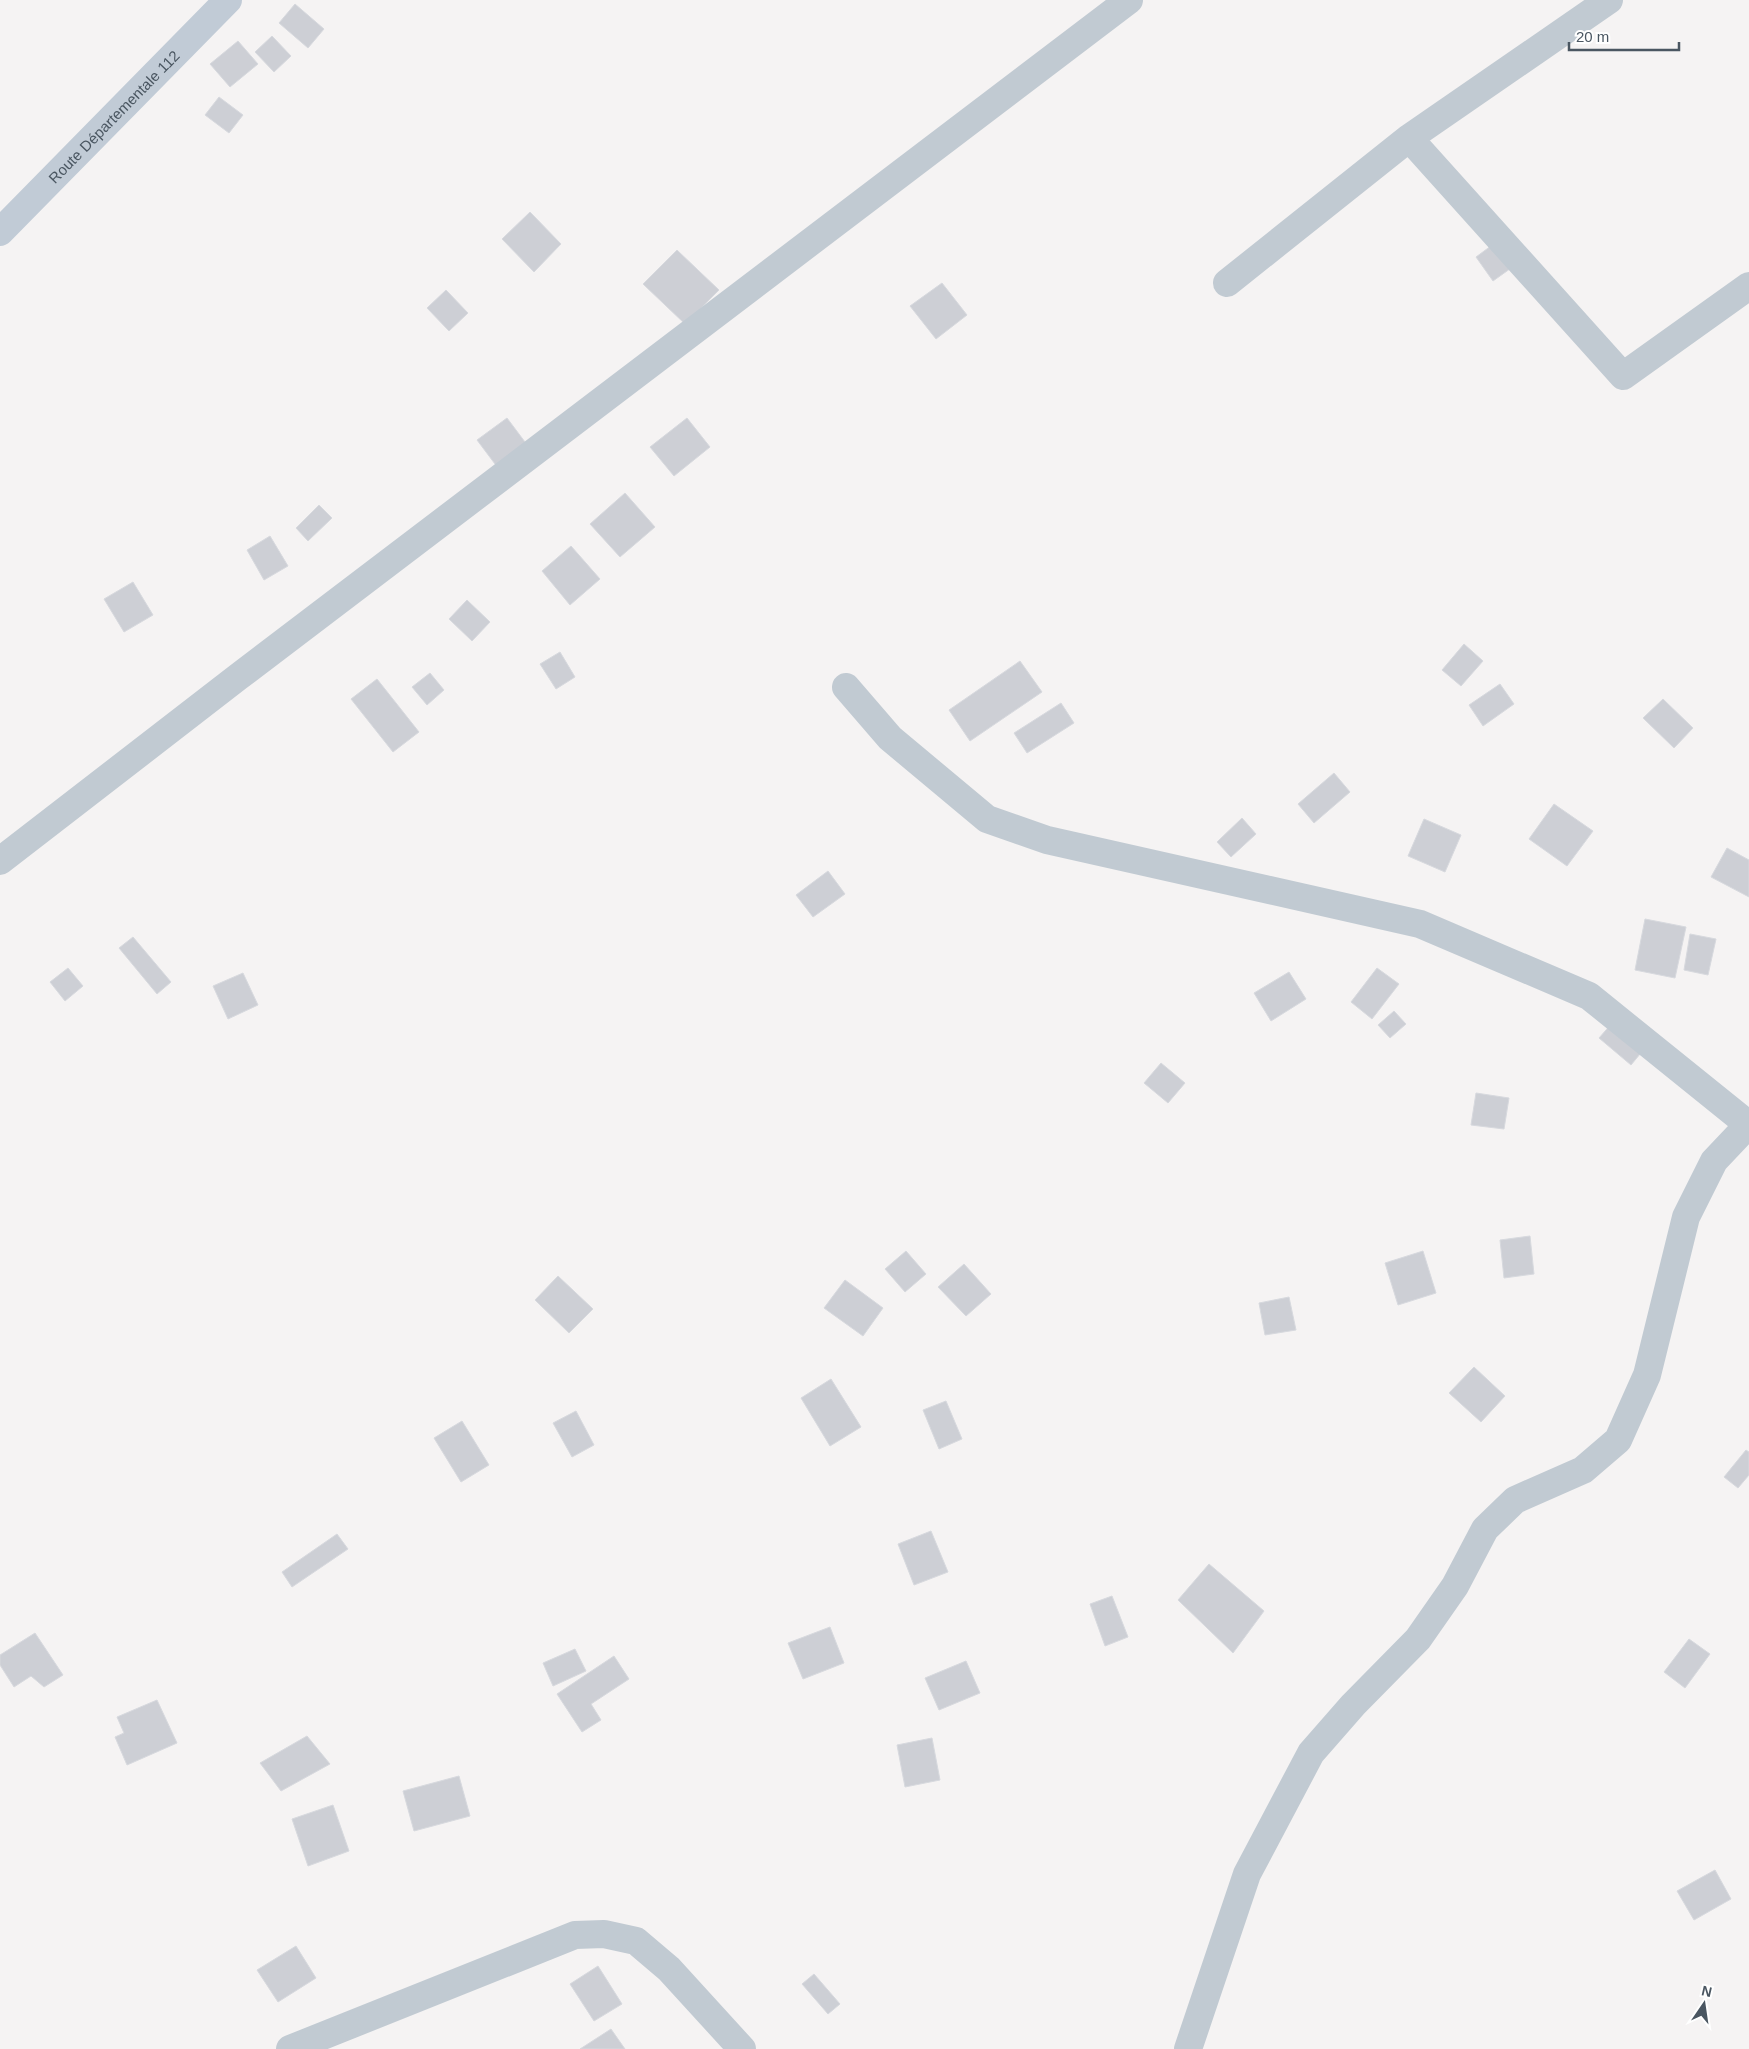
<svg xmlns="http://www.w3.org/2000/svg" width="1749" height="2049" font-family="Arial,sans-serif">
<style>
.building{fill:#cdcfd5;stroke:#d7d9de}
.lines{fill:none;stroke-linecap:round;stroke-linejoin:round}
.street{stroke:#c1cad2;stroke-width:28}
.secondary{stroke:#c1cbd6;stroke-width:28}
.labels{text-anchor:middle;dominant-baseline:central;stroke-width:4;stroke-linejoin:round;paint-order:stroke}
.street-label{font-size:15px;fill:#4a5661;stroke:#fff}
</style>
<rect width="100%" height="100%" fill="#f5f3f3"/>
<!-- building -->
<path class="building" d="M295,4L324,29L308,48L279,23Z
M272,36L291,56L274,72L255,52Z
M238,41L258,64L230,87L210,64Z
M219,97L243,115L229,133L205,115Z
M530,212L561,244L534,272L502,239Z
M1503,237L1521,261L1493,281L1476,257Z
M677,250L719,290L685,324L643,284Z
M942,283L967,315L936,339L910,306Z
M446,290L468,313L449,331L427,308Z
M507,418L528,446L498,468L477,440Z
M687,418L710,447L674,476L650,447Z
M625,493L655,527L620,557L590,524Z
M319,505L332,518L308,541L296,528Z
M270,536L288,566L264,580L247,550Z
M571,546L600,579L570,605L542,571Z
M133,582L153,615L124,632L104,599Z
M467,600L490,622L472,641L449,619Z
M1464,644L1483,661L1461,686L1442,670Z
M560,652L575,677L556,689L540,664Z
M1020,661L1042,692L970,741L949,710Z
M430,673L444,690L427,705L412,687Z
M377,679L419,732L393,752L351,699Z
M1500,684L1514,704L1483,726L1469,705Z
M1663,699L1693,728L1674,748L1643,718Z
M1061,703L1074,723L1027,753L1014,733Z
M1334,773L1350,792L1314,823L1298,804Z
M1554,804L1593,831L1567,866L1529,839Z
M1242,818L1256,834L1231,857L1217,842Z
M1424,819L1461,835L1445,872L1408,856Z
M1727,848L1749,860V897L1711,877Z
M828,871L845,894L813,917L796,895Z
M1645,919L1686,927L1675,978L1635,970Z
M1690,934L1716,939L1708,975L1684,970Z
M133,937L171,982L157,994L119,948Z
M68,968L83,986L65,1001L50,982Z
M1377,968L1399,984L1372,1019L1351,1002Z
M1289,972L1306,999L1271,1021L1254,993Z
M243,973L258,1005L228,1019L213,986Z
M1394,1011L1406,1024L1390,1038L1378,1025Z
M1613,1022L1645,1048L1631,1065L1599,1038Z
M1161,1063L1185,1083L1168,1103L1144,1083Z
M1476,1093L1509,1098L1504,1129L1471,1125Z
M1530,1236L1534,1274L1504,1278L1500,1240Z
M906,1251L926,1274L905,1292L885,1269Z
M1423,1251L1436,1293L1398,1305L1385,1263Z
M964,1264L991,1294L966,1316L938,1287Z
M558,1276L593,1309L569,1333L535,1300Z
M845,1280L883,1308L863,1336L824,1308Z
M1289,1297L1296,1330L1265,1335L1259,1303Z
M1474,1367L1505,1396L1481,1422L1449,1393Z
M831,1379L861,1427L830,1446L801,1398Z
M946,1401L962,1439L939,1449L923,1410Z
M576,1411L594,1445L572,1457L553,1423Z
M462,1421L489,1465L461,1482L434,1438Z
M1746,1450L1749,1452V1475L1738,1488L1724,1477Z
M931,1531L948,1572L914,1585L898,1544Z
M337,1534L348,1549L292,1587L282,1572Z
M1209,1564L1264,1611L1233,1653L1178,1600Z
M1112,1596L1128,1637L1105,1646L1090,1604Z
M830,1627L844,1663L803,1679L788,1643Z
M35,1633L63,1675L44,1687L31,1676L14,1687L0,1665V1655Z
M1689,1639L1710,1654L1685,1688L1664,1672Z
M575,1649L586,1671L553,1686L543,1663Z
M614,1656L629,1679L591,1704L601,1720L582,1732L557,1694Z
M966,1661L980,1693L939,1710L925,1678Z
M157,1700L177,1743L127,1765L115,1737L124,1733L117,1717Z
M307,1736L330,1764L281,1791L260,1763Z
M932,1738L940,1780L905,1787L897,1745Z
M459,1776L470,1816L414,1831L403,1791Z
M333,1805L349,1851L308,1866L292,1819Z
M1715,1870L1731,1899L1694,1920L1677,1891Z
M296,1946L316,1978L278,2002L257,1970Z
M598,1966L622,2004L594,2021L570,1984Z
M814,1974L840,2004L828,2014L802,1984Z
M611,2029L625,2049H580Z"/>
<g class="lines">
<!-- street -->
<path class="street" d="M1409,138L1623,376L1749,286
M1227,283L1409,138L1609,0
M846,687L890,738L987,819L1047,840L1420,924L1589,996L1749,1125
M0,861L238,677L1129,0
M290,2049L575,1935L604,1934L636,1941L669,1969L742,2049
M1188,2049L1247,1874L1311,1753L1353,1705L1418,1639L1455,1586L1485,1529L1515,1500L1583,1470L1618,1440L1647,1375L1686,1217L1714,1161L1749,1124"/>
<!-- secondary -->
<path class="secondary" id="s1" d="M0,232L228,0"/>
</g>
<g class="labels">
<!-- street labels -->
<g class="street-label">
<text stroke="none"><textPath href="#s1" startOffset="162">Route Départementale 112</textPath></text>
</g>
</g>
<!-- north arrow -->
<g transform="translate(1704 2004) rotate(13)" stroke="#ffffff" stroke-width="4" paint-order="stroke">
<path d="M0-4L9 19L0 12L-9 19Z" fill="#4a5661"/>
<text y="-8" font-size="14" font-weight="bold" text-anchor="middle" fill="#4a5661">N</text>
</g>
<!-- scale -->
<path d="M1569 42v8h110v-8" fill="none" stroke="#4a5661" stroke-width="2.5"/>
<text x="1576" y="42" font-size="15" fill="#4a5661" stroke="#ffffff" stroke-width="4" paint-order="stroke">20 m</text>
</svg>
